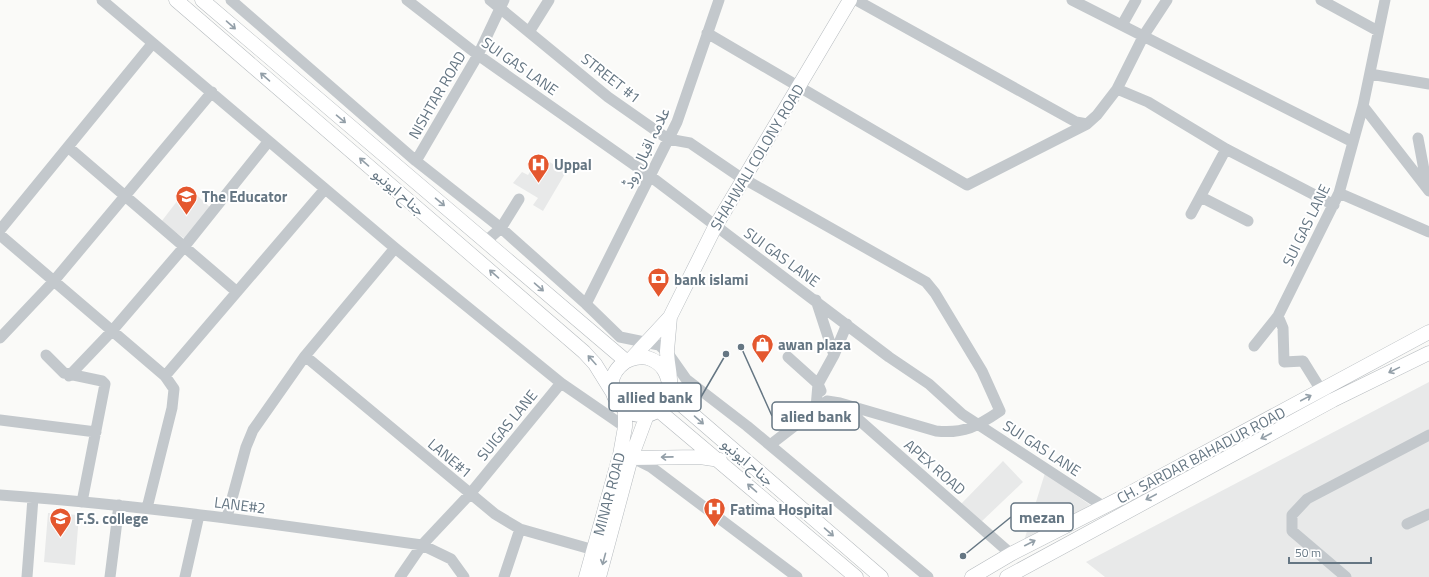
<svg xmlns="http://www.w3.org/2000/svg" width="1429" height="577" font-family="'Titillium Web','Noto Sans Arabic',sans-serif">
<style>
.built{fill:#e8e9e9}
.lines{fill:none;stroke-linecap:round;stroke-linejoin:round}
.major-casing{stroke:#b5babe;stroke-width:15}
.minor{stroke:#c3c8cc;stroke-width:11}
.major{stroke:#fff;stroke-width:14}
.oneway{stroke:#939fa8}
.labels{text-anchor:middle;dominant-baseline:central;stroke-width:4;stroke-linejoin:round;paint-order:stroke}
.street-label{font-size:15px;fill:#657683;stroke:#fff}
.poi-label{font-size:15px;font-weight:bold;fill:#657683;stroke:#fff;text-anchor:start}
.leader{fill:none;stroke:#657683;stroke-width:1.5}
.callout-dot{fill:#657683;stroke:#fff;stroke-width:1.5}
.callout{fill:#fff;stroke:#657683;stroke-width:1.5}
.callout-label{font-size:16px;text-anchor:middle;font-weight:bold;fill:#657683}
</style>
<rect width="100%" height="100%" fill="#fafaf8"/>
<!-- built -->
<path class="built" d="M548,161L566,172L543,211L533,205L538,198L513,183L522,172L528,175L533,167L541,171Z
M188,187L214,211L188,241L161,222Z
M1429,382V577H1105L1086,562Z
M1003,461L1023,482L981,522L961,504Z
M1045,473L1090,505L1023,544Z
M48,513L79,515L75,565L44,562Z"/>
<g class="lines">
<defs>
<path id="major" d="M176,0L584,352L595,364L613,393
M202,0L626,361
M670,317C669,328 668,340 667,351C667,368 676,389 664,404C637,438 588,388 625,362C631,358 641,356 648,358C663,363 667,373 670,387
M632,358L670,317L715,227L850,0
M669,394L881,577
M658,410L856,577
M631,458L700,457L720,460
M586,577L620,455L625,427V410
M599,577L631,458L647,415
M972,577L1011,554L1119,499L1429,332
M1007,577L1333,400L1429,353"/>
</defs>
<!-- major casing -->
<use href="#major" class="major-casing"/>
<!-- minor -->
<path class="minor" d="M102,0L395,248L561,383L625,427
M231,0L416,161L501,228L586,304L620,337L659,345L667,352L686,379L747,426L928,577
M407,0L478,55L650,176L889,357L929,384L962,414L1103,506
M490,0L608,97L668,139L690,143L737,175L926,282L935,293L982,371L1000,411C978,426 964,434 936,431L840,403L827,401L770,445
M856,0L1076,122L1087,124
M1072,0L1353,142
M1321,0L1378,31
M1122,25L1136,0
M529,32L549,0
M707,33L967,185L1087,124L1097,115L1117,89L1148,102L1226,149L1334,205
M1370,74L1429,84
M1117,89L1144,35L1167,0
M1363,106L1429,191
M1418,138L1424,170V183
M68,147L237,292
M416,161L478,55L504,0
M1339,193L1429,232
M1201,197L1248,221
M1191,214L1226,149
M0,230L152,44
M0,235L165,376L325,189
M486,241L501,228L519,199
M816,300L834,355
M586,304L677,122L719,0
M0,338L53,282L212,92
M1254,346L1278,316
M46,355L64,373L102,381L105,384L82,502
M305,356L495,514L520,529L594,550
M788,357L818,384L821,391
M69,376L112,331L184,247L268,142
M1321,390L1303,361L1284,362L1283,328L1278,316L1339,193L1363,106L1385,0
M842,405L1011,554
M816,408L818,384L834,355L847,324
M0,420L96,432
M633,458L651,467L797,577
M0,495C142,505 282,525 422,545L451,559L464,577
M147,508L172,408L174,389L165,376
M227,517L246,447L253,430L305,356L395,248
M1407,524L1429,514
M27,577L33,498
M110,577L119,505
M185,577L199,515
M400,577L422,545L470,494L561,383
M504,577L520,529
M1346,577L1292,531V515L1307,499L1429,435"/>
<!-- major -->
<use href="#major" class="major"/>
</g>
<!-- one-way arrows -->
<defs><path id="oneway-shaft" d="M-6 0H5M1.5-3L5.5 0L1.5 3" fill="none" stroke-width="1.6" stroke-linecap="round" stroke-linejoin="round"/></defs>
<g class="oneway">
<use href="#oneway-shaft" transform="translate(231 25) rotate(41)"/>
<use href="#oneway-shaft" transform="translate(265 77) rotate(-139)"/>
<use href="#oneway-shaft" transform="translate(341 119) rotate(40)"/>
<use href="#oneway-shaft" transform="translate(364 162) rotate(-139)"/>
<use href="#oneway-shaft" transform="translate(440 202) rotate(40)"/>
<use href="#oneway-shaft" transform="translate(494 274) rotate(-139)"/>
<use href="#oneway-shaft" transform="translate(539 287) rotate(41)"/>
<use href="#oneway-shaft" transform="translate(592 360) rotate(-132)"/>
<use href="#oneway-shaft" transform="translate(1394 370) rotate(154)"/>
<use href="#oneway-shaft" transform="translate(1306 398) rotate(-28)"/>
<use href="#oneway-shaft" transform="translate(699 420) rotate(41)"/>
<use href="#oneway-shaft" transform="translate(1266 436) rotate(152)"/>
<use href="#oneway-shaft" transform="translate(667 457) rotate(179)"/>
<use href="#oneway-shaft" transform="translate(752 488) rotate(-139)"/>
<use href="#oneway-shaft" transform="translate(1151 497) rotate(152)"/>
<use href="#oneway-shaft" transform="translate(829 532) rotate(41)"/>
<use href="#oneway-shaft" transform="translate(1030 543) rotate(-27)"/>
<use href="#oneway-shaft" transform="translate(604 559) rotate(105)"/>
</g>
<!-- icons -->
<defs>
<symbol id="hospital-pin" viewBox="-11 -11 22 30"><path d="M0 17L-7.5 6A9.5 9.5 0 1 1 7.5 6Z" fill="#e4572e" stroke="#fff"/><path d="M-5-5h3v3.5h4V-5h3V5h-3V1.5h-4V5h-3Z" fill="#fff"/></symbol>
<symbol id="school-pin" viewBox="-11 -11 22 30"><path d="M0 17L-7.5 6A9.5 9.5 0 1 1 7.5 6Z" fill="#e4572e" stroke="#fff"/><path d="M0-5L7-2L0 1L-7-2ZM-4 1L0 2.5L4 1V4Q0 6-4 4Z" fill="#fff"/></symbol>
<symbol id="bank-pin" viewBox="-11 -11 22 30"><path d="M0 17L-7.5 6A9.5 9.5 0 1 1 7.5 6Z" fill="#e4572e" stroke="#fff"/><path d="M-6-4H6V4H-6ZM0-2.3a2.3 2.3 0 1 0 0 4.6a2.3 2.3 0 1 0 0-4.6Z" fill="#fff"/></symbol>
<symbol id="shop-pin" viewBox="-11 -11 22 30"><path d="M0 17L-7.5 6A9.5 9.5 0 1 1 7.5 6Z" fill="#e4572e" stroke="#fff"/><path d="M-5-2.5h2.3a2.7 3.5 0 0 1 5.4 0H5L5.5 6h-11ZM-1.5-2.5h3a1.5 2.3 0 0 0-3 0Z" fill="#fff"/></symbol>
<symbol id="university-pin" viewBox="-11 -11 22 30"><path d="M0 17L-7.5 6A9.5 9.5 0 1 1 7.5 6Z" fill="#e4572e" stroke="#fff"/><path d="M0-5L7-2L0 1L-7-2ZM-4 1L0 2.5L4 1V4Q0 6-4 4Z" fill="#fff"/></symbol>
</defs>
<g fill-rule="evenodd">
<use href="#hospital-pin" x="526" y="152" width="25" height="34"/>
<use href="#school-pin" x="174" y="184" width="25" height="34"/>
<use href="#bank-pin" x="646" y="266" width="25" height="34"/>
<use href="#shop-pin" x="750" y="332" width="25" height="34"/>
<use href="#hospital-pin" x="702" y="496" width="25" height="34"/>
<use href="#university-pin" x="48" y="506" width="25" height="34"/>
</g>
<g class="labels">
<!-- street labels -->
<g class="street-label">
<text transform="translate(520 66) rotate(35)">SUI GAS LANE</text>
<text transform="translate(611 78) rotate(38)">STREET #1</text>
<text transform="translate(437 95) rotate(-60)">NISHTAR ROAD</text>
<text transform="translate(646 148) rotate(-64)">علامہ اقبال روڈ</text>
<text transform="translate(757 157) rotate(-59)">SHAHWALI COLONY ROAD</text>
<text transform="translate(399 192) rotate(41)">جناح ایونیو</text>
<text transform="translate(1306 225) rotate(-64)">SUI GAS LANE</text>
<text transform="translate(782 257) rotate(36)">SUI GAS LANE</text>
<text transform="translate(507 425) rotate(-51)">SUIGAS LANE</text>
<text transform="translate(1042 448) rotate(33)">SUI GAS LANE</text>
<text transform="translate(1201 455) rotate(-28)">CH. SARDAR BAHADUR ROAD</text>
<text transform="translate(450 458) rotate(40)">LANE#1</text>
<text transform="translate(748 462) rotate(41)">جناح ایونیو</text>
<text transform="translate(935 467) rotate(41)">APEX ROAD</text>
<text transform="translate(609 494) rotate(-75)">MINAR ROAD</text>
<text transform="translate(240 505) rotate(7)">LANE#2</text>
</g>
<!-- poi labels -->
<g class="poi-label">
<text x="554" y="164">Uppal</text>
<text x="202" y="196">The Educator</text>
<text x="674" y="279">bank islami</text>
<text x="778" y="344">awan plaza</text>
<text x="730" y="509">Fatima Hospital</text>
<text x="76" y="518">F.S. college</text>
</g>
</g>
<!-- callouts -->
<path class="leader" d="M726 354L701 397M741 347L772 416M963 556L1011 517"/>
<g class="callout-dot">
<circle cx="726" cy="354" r="4"/>
<circle cx="741" cy="347" r="4"/>
<circle cx="963" cy="556" r="4"/>
</g>
<g class="callout">
<rect x="609" y="383" width="92" height="28" rx="4"/>
<rect x="772" y="402" width="87" height="28" rx="4"/>
<rect x="1011" y="503" width="62" height="28" rx="4"/>
</g>
<g class="callout-label">
<text x="655" y="403">allied bank</text>
<text x="816" y="422">alied bank</text>
<text x="1042" y="523">mezan</text>
</g>
<!-- scale -->
<path d="M1289 557v6h82v-6" fill="none" stroke="#657683" stroke-width="2"/>
<text x="1295" y="557" font-size="12" fill="#657683" stroke="#ffffff" stroke-width="3" paint-order="stroke">50 m</text>
</svg>
